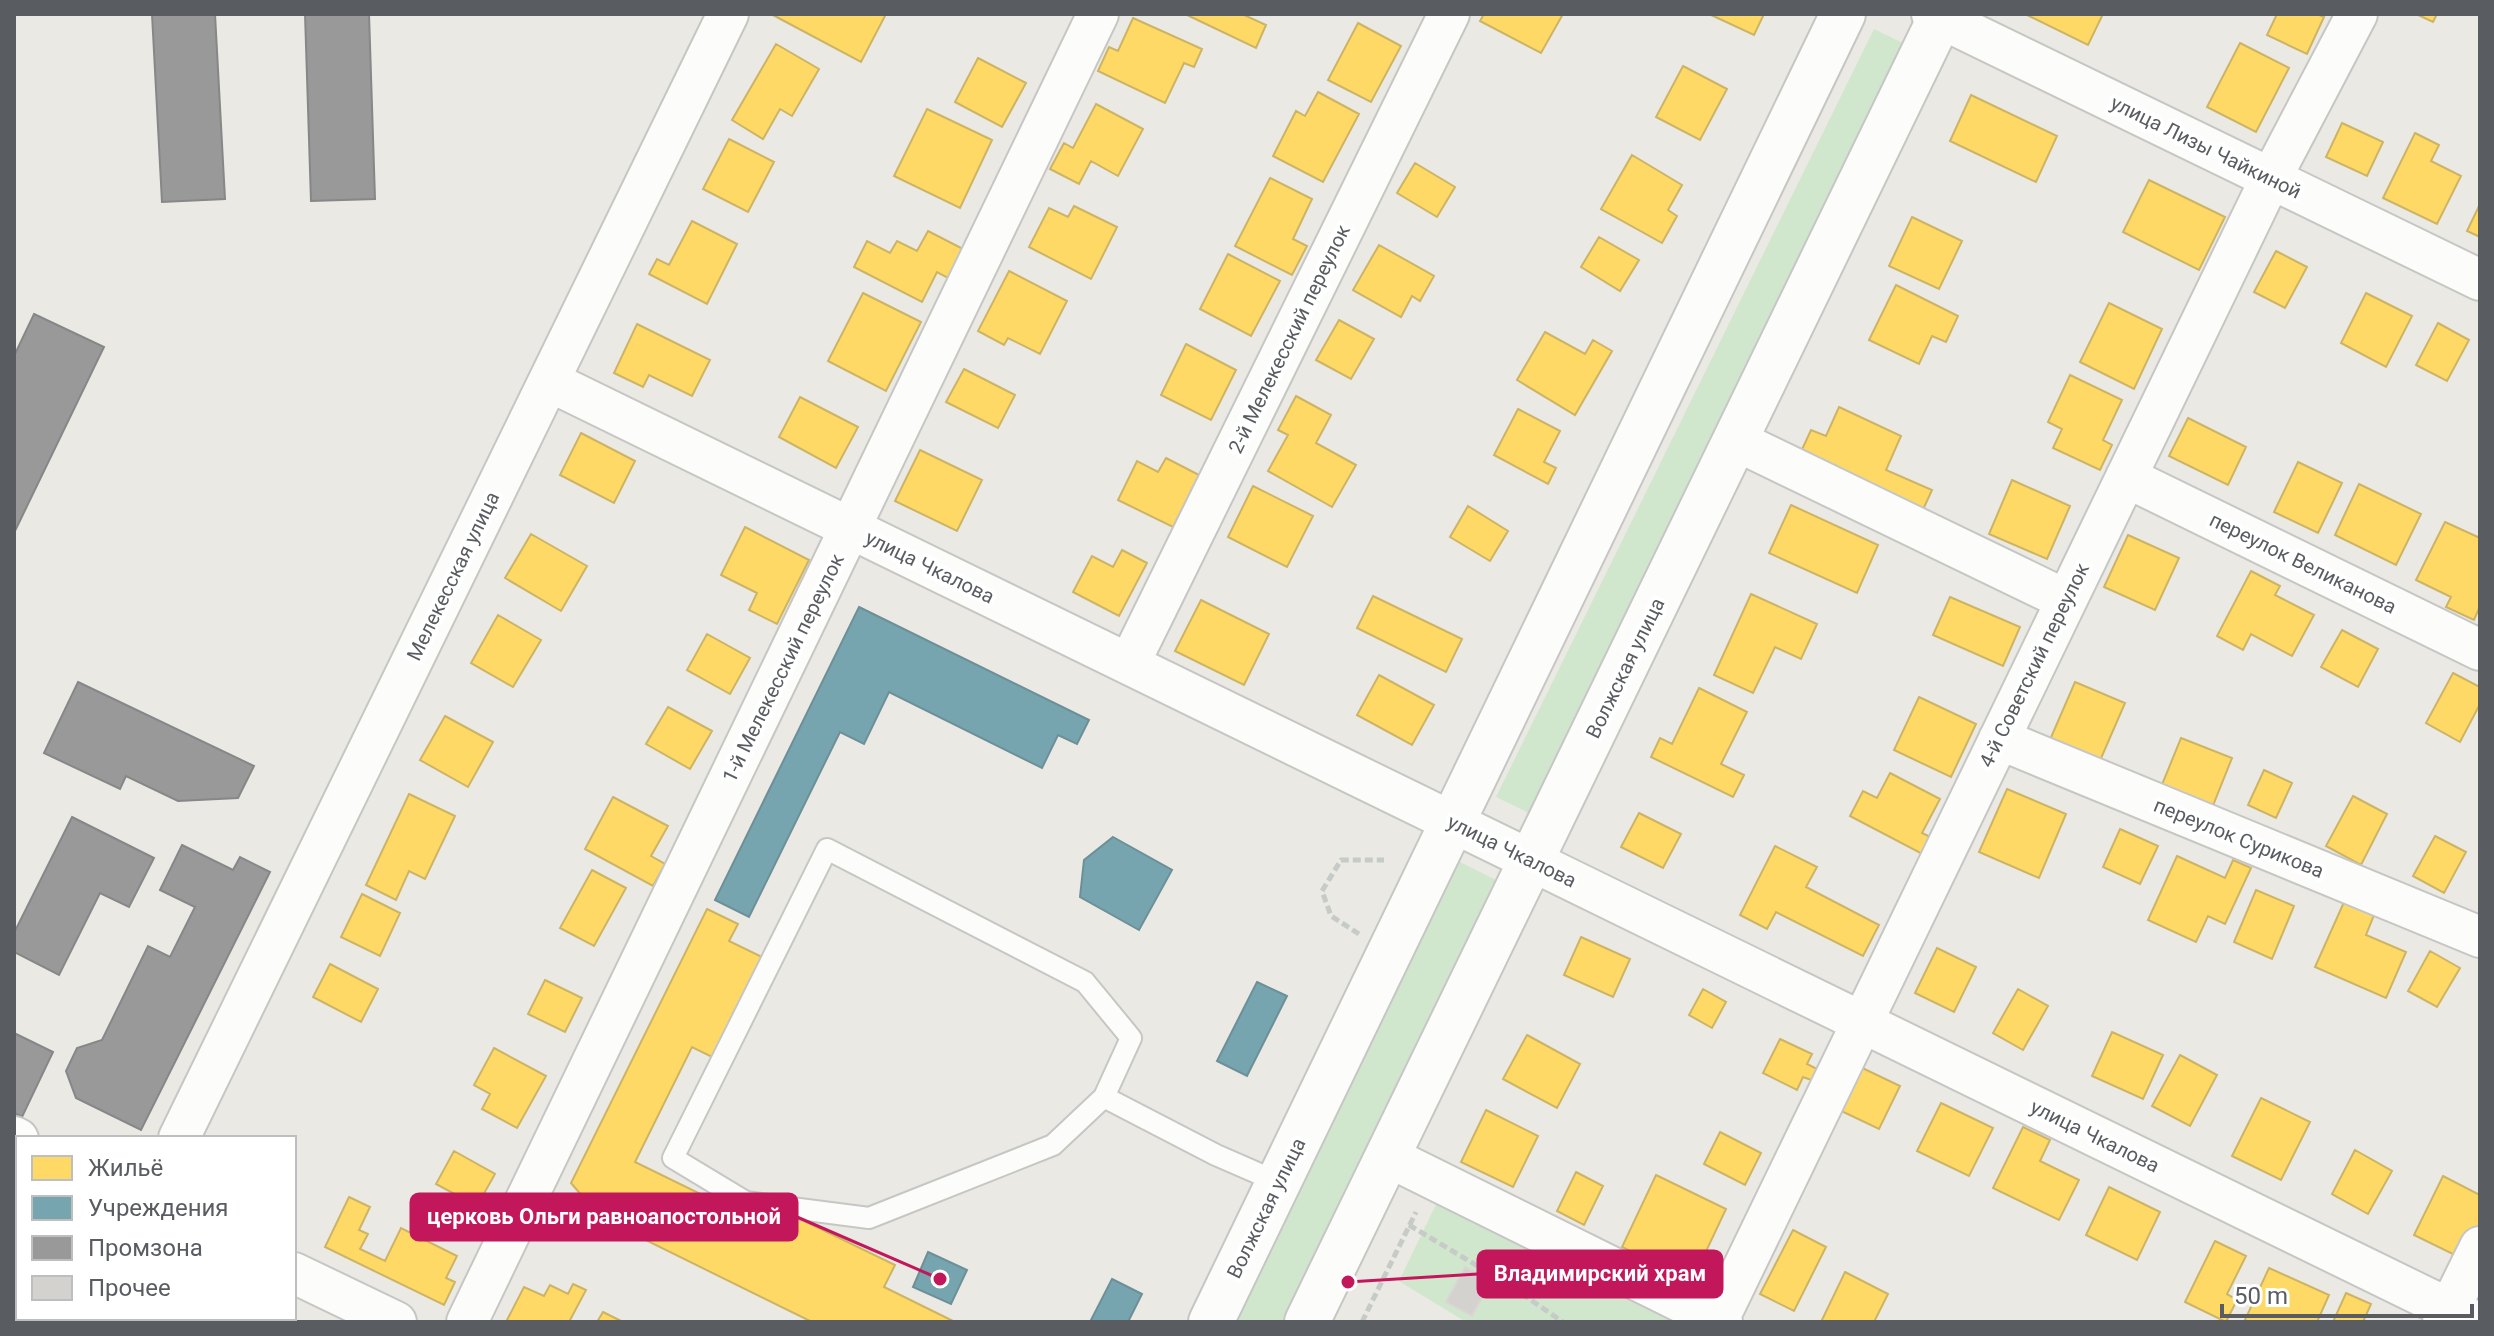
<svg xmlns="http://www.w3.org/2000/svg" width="2494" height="1336" font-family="Roboto,sans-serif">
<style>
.green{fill:#d0e7cd}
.homes{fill:#ffd966;stroke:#cdb465;stroke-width:2}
.public{fill:#76a5af;stroke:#6d8f98;stroke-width:2}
.industry{fill:#999;stroke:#868788;stroke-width:2}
.building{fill:#d3d2ce;stroke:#dad7d2;stroke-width:2}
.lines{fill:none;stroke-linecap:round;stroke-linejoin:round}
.service-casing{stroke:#c6c6c4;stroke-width:24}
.minor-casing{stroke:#c6c6c4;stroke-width:44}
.secondary-casing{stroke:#c6c7c5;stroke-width:48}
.path{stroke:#c6cbc8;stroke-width:5;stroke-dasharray:8 4;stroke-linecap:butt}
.service{stroke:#fcfcfb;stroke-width:20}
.minor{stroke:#fcfcfb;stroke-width:40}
.secondary{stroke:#fcfcfb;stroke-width:44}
.labels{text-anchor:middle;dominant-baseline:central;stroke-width:8;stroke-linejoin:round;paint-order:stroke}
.street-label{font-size:20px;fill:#595d62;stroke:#fff}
.leader{fill:none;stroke:#c2185b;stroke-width:3}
.callout-dot{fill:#c2185b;stroke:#fff;stroke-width:3}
.callout{fill:#c2185b;stroke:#c2185b;stroke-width:3}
.callout-label{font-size:22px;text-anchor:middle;font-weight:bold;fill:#fff}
</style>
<rect width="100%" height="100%" fill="#eae9e3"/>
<!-- green -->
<path class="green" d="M1874,29L1913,48L1535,816L1496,797Z
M1458,861L1496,880L1283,1322H1236Z
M1443,1190L1713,1322H1466L1399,1281Z"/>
<!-- homes -->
<path class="homes" d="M771,14H886L861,62Z
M1185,14H1242L1266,25L1256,48Z
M1484,14H1563L1541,53L1480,21Z
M1709,14H1764L1754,35Z
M2025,14H2103L2088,45Z
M2277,14H2317L2324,17L2307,54L2267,35Z
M2416,14H2437L2433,22Z
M1133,18L1202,49L1194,67L1184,63L1165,103L1098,71L1109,47L1118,51Z
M1358,23L1401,46L1371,102L1328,80Z
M2240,43L2289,68L2256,132L2207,107Z
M776,44L819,69L792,116L780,109L763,139L732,120Z
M978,58L1026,83L1002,127L955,102Z
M1683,66L1727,89L1700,140L1656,117Z
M1318,92L1359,114L1323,182L1273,156L1296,111L1305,116Z
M1971,95L2057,136L2036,182L1950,141Z
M1096,104L1143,129L1118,176L1091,161L1079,184L1050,169L1064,143L1073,148Z
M927,109L992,140L960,208L894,176Z
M2342,123L2383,142L2367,176L2326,157Z
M2415,133L2439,145L2431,161L2461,176L2437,224L2383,198Z
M729,139L774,162L748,212L703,189Z
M1632,155L1682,185L1668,210L1677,216L1662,243L1601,209Z
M1415,163L1455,187L1437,217L1397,193Z
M1270,178L1312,199L1293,239L1307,246L1292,275L1235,246Z
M2149,180L2225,217L2199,270L2123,232Z
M2480,204V237L2467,231Z
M1074,206L1117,227L1091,279L1029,247L1049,208L1068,217Z
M1912,217L1962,241L1939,289L1889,266Z
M692,221L737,244L707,304L649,274L657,259L669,265Z
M928,231L963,249L948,278L937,272L922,302L854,267L867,241L890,253L897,241L917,251Z
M1599,237L1639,260L1620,291L1581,267Z
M1379,245L1434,276L1420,301L1412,296L1401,317L1353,290Z
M2276,251L2307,267L2285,308L2254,292Z
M1228,254L1280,281L1251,336L1200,309Z
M1009,271L1067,301L1040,354L1008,338L1004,345L978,331Z
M1896,285L1958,316L1946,342L1932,336L1919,364L1869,340Z
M863,293L921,322L886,391L828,361Z
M2366,293L2412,316L2386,367L2341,343Z
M2109,303L2162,329L2134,389L2080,362Z
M1339,320L1374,339L1351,379L1316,360Z
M2438,323L2469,340L2447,381L2416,365Z
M637,324L710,360L692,396L649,375L643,387L614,373Z
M1545,332L1585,354L1593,340L1612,351L1575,415L1517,380Z
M1186,344L1236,370L1211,420L1161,395Z
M964,369L1015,395L998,428L946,402Z
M2070,375L2122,400L2103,440L2112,445L2100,470L2053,448L2062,429L2048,422Z
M1296,396L1331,415L1316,443L1356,465L1332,507L1268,471L1288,435L1278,430Z
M800,397L858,427L836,468L779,437Z
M1839,407L1901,436L1886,470L1932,490L1921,514L1798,458L1811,430L1826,436Z
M1518,409L1560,431L1544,462L1556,468L1548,484L1494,455Z
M2188,418L2246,447L2228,485L2169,456Z
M581,433L635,461L614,503L560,475Z
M920,450L982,480L957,531L895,501Z
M1166,458L1199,475L1173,527L1118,500L1137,461L1158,472Z
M2298,462L2342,483L2318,533L2274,512Z
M2012,480L2070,506L2047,559L1989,534Z
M2359,484L2421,514L2396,565L2335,535Z
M1253,486L1313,516L1287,567L1228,537Z
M1791,505L1878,545L1857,593L1769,553Z
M1468,506L1508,531L1490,561L1450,537Z
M2445,522L2480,538V606L2474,620L2446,607L2451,597L2416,580Z
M745,527L809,560L777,624L749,610L757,593L721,575Z
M531,534L587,566L561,611L505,578Z
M2128,535L2179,558L2155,610L2104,587Z
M1122,550L1147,563L1119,616L1073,592L1092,556L1113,567Z
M2251,571L2280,586L2275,595L2314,615L2292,656L2251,634L2243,650L2217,636Z
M1751,594L1817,624L1801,659L1775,647L1753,693L1714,675Z
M1373,596L1462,639L1446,672L1357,628Z
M1950,597L2020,627L2003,666L1933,635Z
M1201,600L1269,634L1244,685L1175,651Z
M498,615L541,640L513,687L471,663Z
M2342,630L2378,649L2358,687L2321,667Z
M707,634L750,658L730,694L687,670Z
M2453,673L2480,687V704L2460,742L2426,723Z
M1379,675L1434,705L1412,745L1357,715Z
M2075,682L2125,703L2099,763L2049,742Z
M1699,688L1747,712L1721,764L1744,775L1733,797L1651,757L1660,738L1672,744Z
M1919,697L1976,724L1951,777L1894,750Z
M668,707L712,731L690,769L646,744Z
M445,716L493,742L468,787L420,760Z
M2181,738L2232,758L2210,813L2159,792Z
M2264,770L2292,783L2276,818L2248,805Z
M1890,773L1940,799L1922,833L1937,840L1928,857L1850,816L1863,791L1877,798Z
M2007,789L2066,814L2039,878L1979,852Z
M409,794L455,816L425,879L409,871L396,900L366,885Z
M2353,796L2387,814L2361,865L2326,846Z
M613,797L668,826L651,856L665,864L653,886L585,849Z
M1639,813L1681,834L1663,868L1621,847Z
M2120,829L2158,846L2140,884L2103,867Z
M2435,836L2466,852L2444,893L2413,876Z
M1775,846L1817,867L1806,887L1879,925L1863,956L1776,912L1767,929L1740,915Z
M2177,856L2225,878L2233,860L2251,868L2225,924L2208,916L2196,942L2148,920Z
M592,870L626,888L594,946L560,928Z
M2256,890L2294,906L2272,959L2234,942Z
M362,894L400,913L380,956L341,937Z
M2344,902L2374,915L2366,935L2406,952L2386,998L2315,967Z
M707,909L738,924L729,941L762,957L712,1057L692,1047L635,1162L782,1234L792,1215L895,1265L884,1287L955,1322H812L601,1218L571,1183Z
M1581,937L1630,959L1613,997L1564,975Z
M1937,948L1976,967L1954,1012L1915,993Z
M2430,951L2460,968L2437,1007L2408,991Z
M330,964L378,989L361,1022L313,997Z
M545,980L582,998L565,1032L528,1014Z
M1703,989L1726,1002L1712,1028L1689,1015Z
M2018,989L2048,1006L2023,1050L1993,1033Z
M2112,1032L2163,1055L2143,1099L2092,1076Z
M1527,1035L1580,1064L1557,1108L1503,1079Z
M1780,1039L1812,1054L1807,1064L1819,1070L1814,1081L1803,1077L1797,1090L1763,1073Z
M494,1048L546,1076L517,1128L482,1109L490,1094L474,1085Z
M2180,1055L2217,1075L2190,1126L2152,1106Z
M1856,1065L1900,1086L1879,1129L1835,1108Z
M2261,1098L2310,1122L2281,1180L2232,1156Z
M1941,1103L1993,1128L1969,1176L1917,1151Z
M1486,1110L1538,1136L1513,1187L1461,1162Z
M2023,1127L2050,1140L2040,1161L2079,1180L2059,1220L1993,1188Z
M1720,1132L1761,1153L1745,1185L1704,1164Z
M2355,1150L2392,1171L2368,1214L2332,1194Z
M454,1151L495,1174L477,1206L436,1184Z
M1576,1172L1603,1186L1584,1225L1557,1211Z
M1656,1175L1726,1209L1692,1281L1622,1247Z
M2443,1176L2480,1195V1224L2463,1259L2414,1235Z
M2109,1187L2160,1212L2137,1260L2086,1235Z
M349,1197L370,1207L359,1230L368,1234L360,1249L385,1261L401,1228L457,1256L446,1278L455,1282L444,1305L325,1247Z
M1793,1230L1826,1247L1794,1311L1760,1294Z
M2215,1241L2246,1256L2227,1294L2237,1300L2226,1322L2185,1302Z
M18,1251V1293L14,1291V1258Z
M2269,1268L2329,1295L2317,1322H2244Z
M1845,1272L1888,1294L1874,1322H1821Z
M573,1284L586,1290L569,1322H506L524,1287L544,1296L550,1285L568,1294Z
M2346,1293L2371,1304L2363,1322H2333Z
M603,1312L623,1322H597Z
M166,1318H206L205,1322H165Z"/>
<!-- public -->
<path class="public" d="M859,607L1089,720L1077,744L1058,735L1042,768L889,692L864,744L840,732L749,917L715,900Z
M1113,837L1172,870L1139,930L1080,897L1084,860Z
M1257,982L1287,996L1247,1076L1217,1061Z
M928,1252L967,1270L951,1304L913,1287Z
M1112,1279L1142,1294L1128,1322H1090Z"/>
<!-- industry -->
<path class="industry" d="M152,14H215L225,199L162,202Z
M305,14H369L375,199L311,201Z
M34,314L104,347L14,533V356Z
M78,682L254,766L238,798L178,801L126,776L120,789L44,753Z
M72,817L154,858L129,907L100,893L59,975L14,952V933Z
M182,845L233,870L240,857L270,872L141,1130L76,1098L66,1071L77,1048L102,1040L148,946L170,957L195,907L160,890Z
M14,1033L53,1052L22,1117L14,1113Z"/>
<!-- building -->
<path class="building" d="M1465,1267L1491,1281L1472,1316L1446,1302Z"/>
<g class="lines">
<defs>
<path id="service" d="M1104,1097L1131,1038L1085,982L827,849L673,1158L746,1202L869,1218L1053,1145L1104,1097L1216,1155L1278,1182"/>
<path id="minor" d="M1932,14L2480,280
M549,381L2476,1322
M1735,440L2066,600
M2126,477L2480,650
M1129,664L1449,14
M1999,739L2480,937
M14,1137L18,1139
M179,1138L728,14
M1387,1156L1722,1322
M294,1273L396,1322
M1718,1320L2271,178L2357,14
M88,1322L90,1318
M467,1322L1098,14
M2443,1322L2480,1247"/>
<path id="secondary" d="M1211,1322L1843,14
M1307,1322L1942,14"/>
</defs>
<!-- service casing -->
<use href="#service" class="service-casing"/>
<!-- minor casing -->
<use href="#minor" class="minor-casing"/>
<!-- secondary casing -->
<use href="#secondary" class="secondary-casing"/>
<!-- path -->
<path class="path" d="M1359,934L1331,916L1322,891L1341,860H1384
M1409,1225L1506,1283L1563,1322
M1362,1322L1416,1212"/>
<!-- service -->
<use href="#service" class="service"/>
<!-- minor -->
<use href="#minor" class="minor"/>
<!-- secondary -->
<use href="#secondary" class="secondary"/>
</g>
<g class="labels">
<!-- street labels -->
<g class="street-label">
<text transform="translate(2206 147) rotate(26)">улица Лизы Чайкиной</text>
<text transform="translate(1289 339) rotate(-64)">2-й Мелекесский переулок</text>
<text transform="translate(2303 563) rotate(26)">переулок Великанова</text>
<text transform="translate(930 567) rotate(26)">улица Чкалова</text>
<text transform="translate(453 576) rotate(-64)">Мелекесская улица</text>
<text transform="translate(2034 665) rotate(-64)">4-й Советский переулок</text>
<text transform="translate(783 668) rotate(-64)">1-й Мелекесский переулок</text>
<text transform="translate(1625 668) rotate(-64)">Волжская улица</text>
<text transform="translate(2239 838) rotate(22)">переулок Сурикова</text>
<text transform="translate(1512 851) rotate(26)">улица Чкалова</text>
<text transform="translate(2095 1136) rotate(26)">улица Чкалова</text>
<text transform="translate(1266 1208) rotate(-64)">Волжская улица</text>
</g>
</g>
<!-- callouts -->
<path class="leader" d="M940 1279L797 1217M1348 1282L1478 1274"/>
<g class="callout-dot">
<circle cx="940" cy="1279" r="8"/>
<circle cx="1348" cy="1282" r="8"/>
</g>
<g class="callout">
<rect x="411" y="1194" width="386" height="46" rx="8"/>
<rect x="1478" y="1251" width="244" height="46" rx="8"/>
</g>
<g class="callout-label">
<text x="604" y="1224">церковь Ольги равноапостольной</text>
<text x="1600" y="1281">Владимирский храм</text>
</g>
<!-- border -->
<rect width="2494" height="1336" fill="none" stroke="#595d62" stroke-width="32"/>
<!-- legend -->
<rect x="16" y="1136" width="280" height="184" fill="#ffffff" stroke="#bdbec0" stroke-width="2"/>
<rect x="32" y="1156" width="40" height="24" fill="#ffd966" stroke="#bdbec0" stroke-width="2"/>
<text x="88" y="1176" font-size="24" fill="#595d62">Жильё</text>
<rect x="32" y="1196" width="40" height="24" fill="#76a5af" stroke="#bdbec0" stroke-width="2"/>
<text x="88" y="1216" font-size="24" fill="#595d62">Учреждения</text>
<rect x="32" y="1236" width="40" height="24" fill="#999999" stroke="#bdbec0" stroke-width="2"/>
<text x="88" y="1256" font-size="24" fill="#595d62">Промзона</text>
<rect x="32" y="1276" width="40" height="24" fill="#d3d2ce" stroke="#bdbec0" stroke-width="2"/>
<text x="88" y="1296" font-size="24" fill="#595d62">Прочее</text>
<!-- scale -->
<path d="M2222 1304v12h250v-12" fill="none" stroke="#595d62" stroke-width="4"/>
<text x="2234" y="1304" font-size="24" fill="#595d62" stroke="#ffffff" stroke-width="6" paint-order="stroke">50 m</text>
</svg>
